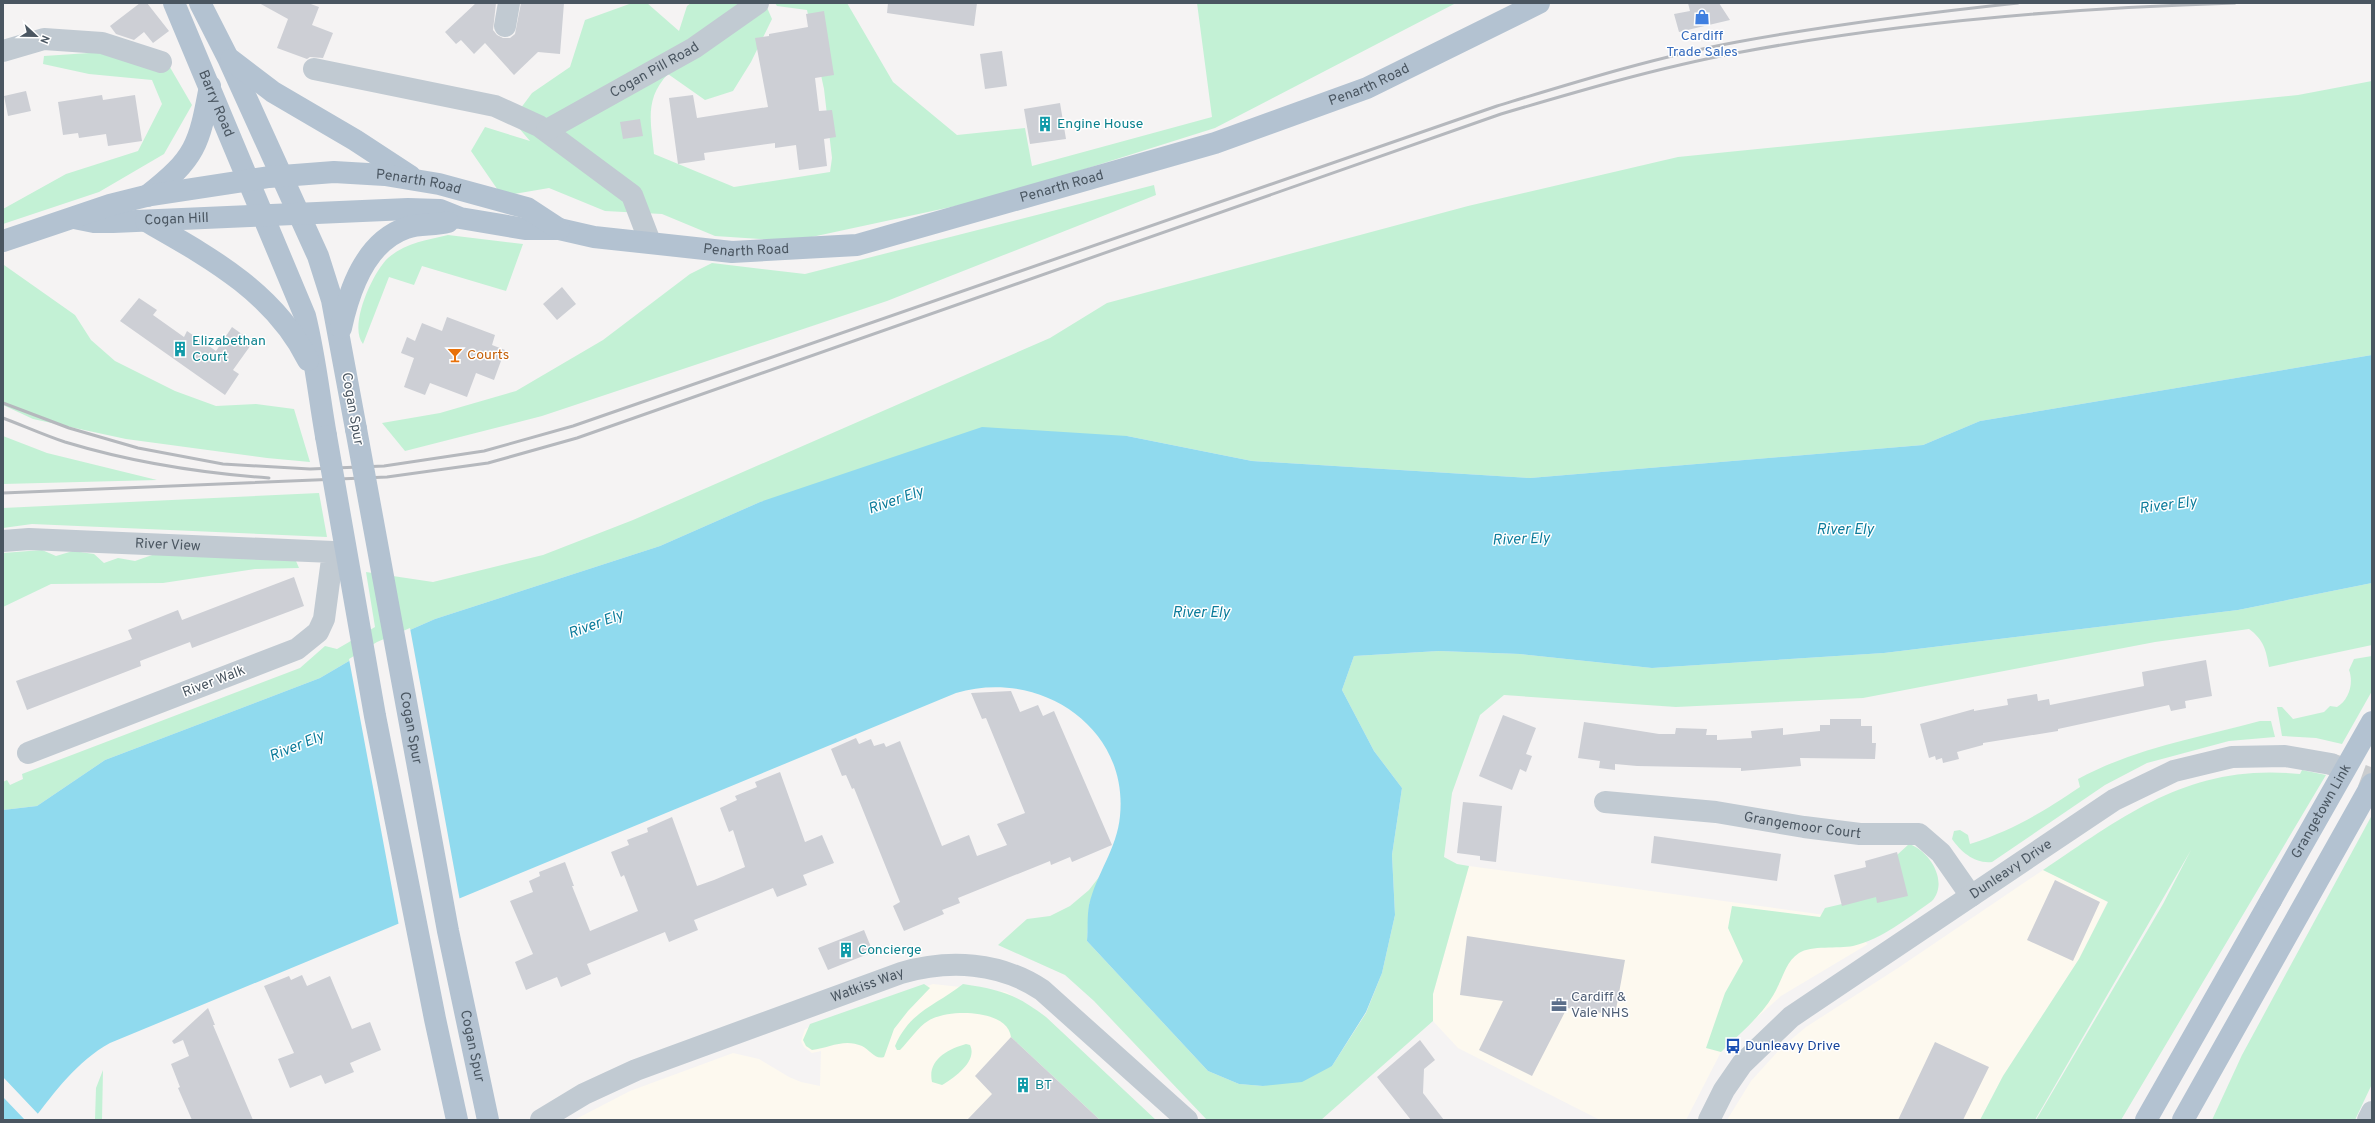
<svg xmlns="http://www.w3.org/2000/svg" width="2375" height="1123" font-family="Overpass,sans-serif">
<style>
.commercial{fill:#fdf9ef}
.green{fill:#c3f1d5}
.water{fill:#90daee}
.pier{fill:#f5f3f3}
.building{fill:#cdcfd5}
.lines{fill:none;stroke-linecap:round;stroke-linejoin:round}
.street-tunnel{stroke:#caccce;stroke-width:22;stroke-dasharray:22 11;stroke-linecap:butt}
.street{stroke:#c1cad2;stroke-width:22}
.primary{stroke:#b3c2d1;stroke-width:22}
.rail{stroke:#b5b8bd;stroke-width:3}
.primary-bridge{stroke:#b3c2d1;stroke-width:22}
.labels{text-anchor:middle;dominant-baseline:central;stroke-width:3;stroke-linejoin:round;paint-order:stroke}
.shop-label{font-size:14px;fill:#366cbe;stroke:#fff}
.street-label{font-size:14px;fill:#4a5661;stroke:#fff}
.culture-label{font-size:14px;fill:#0d838f;stroke:#fff;text-anchor:start}
.food-label{font-size:14px;fill:#c56008;stroke:#fff;text-anchor:start}
.service-label{font-size:14px;fill:#4e5e75;stroke:#fff;text-anchor:start}
.transit-label{font-size:14px;fill:#164399;stroke:#fff;text-anchor:start}
.water-label{font-size:15px;font-style:italic;fill:#0c7c9b;stroke:#fff}
</style>
<rect width="100%" height="100%" fill="#f5f3f3"/>
<!-- commercial -->
<path class="commercial" d="M1469,866L1832,916L1868,944L1781,996L1744,1029L1721,1052L1686,1120H1600L1458,1048L1433,1021V994Z
M2043,870L2108,901L2079,959L2003,1076L1980,1120H1727L1751,1081L1780,1049L1806,1027L1898,968Z
M933,984L1006,992L1039,1012L1148,1120H574L630,1091L733,1053L759,1059L789,1077L801,1082L820,1086L821,1051L812,1053L804,1047L801,1041L805,1029Z"/>
<!-- green -->
<path class="green" d="M632,3H647L679,31L687,6L691,3H765L772,19L751,62L733,91L705,100L668,74C644,99 651,123 654,154L734,187L830,172L832,158L824,89L807,10L777,6L775,3H847L893,82L957,135L1025,128L1032,166L1212,117L1197,3H1456L1215,128L993,198L793,241L715,236L662,214L605,211L549,188L502,196L471,151L485,127L530,141L512,120L532,93L570,67L585,20Z
M104,52L164,57L192,105L164,154L99,192L3,224V209L66,174L138,151L162,104L152,80L89,74L43,64L44,56Z
M2372,81V355L1980,421L1923,445L1530,478L1252,461L1127,436L760,502L660,546L435,619L378,644L320,678L105,760L37,806L3,810V782L7,780L10,785L23,779L22,774L300,668L325,646L337,649L375,627L366,572L433,582L543,555L633,520L1050,338L1107,303L1468,206L1678,157L2298,95Z
M1154,185L1156,195L887,301L542,416L405,451L382,423L440,413L516,391L603,340L690,274L712,263L805,274Z
M448,235L523,244L506,291L422,266L414,285L389,277L363,344C348,326 373,272 388,258C405,243 427,240 448,235Z
M4,265L75,315L91,340L115,361L175,391L216,406L256,404L294,409L310,462L267,458L126,439L33,419L3,405Z
M3,436L47,453L157,480L3,484Z
M319,493L327,537L32,524L3,528V508Z
M42,550L56,556L73,551L94,554L104,563L118,558L135,561L158,553L296,561L299,568L255,569L163,583L51,584L3,607V553Z
M2372,583V645L2269,667C2266,650 2264,640 2249,629L2155,642L1863,698L1676,707L1504,695L1480,715L1452,793L1444,857L1457,864L1469,866L1433,994V1021L1321,1120H1207L1094,1001L1065,975L998,945L1027,919L1050,916L1070,906L1089,890L1099,877L1089,905L1087,941L1208,1071L1239,1084L1263,1086L1332,1066L1366,1013L1382,973L1395,915L1392,855L1402,788L1374,751L1342,690L1354,656L1439,651L1520,654L1652,668L1884,653L2238,610Z
M2372,656V691L2342,744L2316,738L2282,736L2277,707H2282L2293,719L2324,712L2330,706L2337,707C2349,700 2354,683 2349,670L2354,659Z
M2260,721H2271L2275,737L2229,741L2147,763L2105,785L1992,862C1975,864 1961,852 1952,839L1954,831L1960,830L1968,835L1970,844C2015,829 2041,813 2080,787L2078,779C2135,748 2198,738 2260,721Z
M2302,770L2326,775L2121,1120H2036L2163,904L2191,850L2035,1120H1980L2003,1076L2079,959L2108,902L2043,870C2128,813 2191,763 2300,774Z
M2372,815V1084L2355,1120H2212L2242,1055Z
M1909,844C1930,851 1949,882 1932,901C1908,918 1882,939 1853,946C1838,949 1811,945 1799,953C1787,961 1784,974 1778,986C1766,1013 1741,1032 1721,1052L1706,1048L1725,993L1743,961L1728,928L1732,906L1820,917L1825,908L1876,896L1897,855Z
M924,984L930,988L908,1011L894,1029L884,1057C875,1060 870,1050 862,1046C844,1038 829,1048 812,1050L806,1046L803,1040L810,1024Z
M963,984C1002,990 1015,994 1046,1017L1156,1120H1100L1011,1037C1008,1009 947,1008 928,1021C918,1027 909,1041 900,1050H897L895,1046C910,1011 935,1006 963,984Z
M966,1044L970,1045C978,1061 954,1078 942,1085L932,1082C927,1060 948,1049 966,1044Z
M103,1070L102,1120H95L96,1088Z"/>
<!-- water -->
<path class="water" d="M2372,355V583L2238,610L1884,653L1652,668L1520,654L1439,651L1354,656L1342,690L1374,751L1402,788L1392,855L1395,915L1382,973L1366,1012L1332,1066L1302,1082L1263,1086L1239,1084L1208,1071L1087,941C1088,930 1087,916 1089,905C1096,874 1117,849 1120,816C1129,726 1038,668 956,693L110,1043C77,1061 55,1092 33,1120H3V810L37,806L105,760L320,678L378,644L435,619L660,546L760,502L982,427L1127,436L1252,461L1530,478L1923,445L1980,421Z"/>
<!-- pier -->
<path class="pier" d="M410,628L460,901L399,926L349,659L377,642Z
M3,1077L39,1115L35,1120H25L3,1097Z"/>
<!-- building -->
<path class="building" d="M140,3H147L169,31L153,43L144,32L134,40L116,34L110,26Z
M259,3H308L319,7L312,25L333,33L323,58L310,57L307,59L277,48L288,19Z
M476,3H496L493,30L497,35L503,38H510L515,34L521,3H564L560,54L538,52L514,75L485,43L474,54L461,40L456,44L445,32Z
M888,3H977L974,26L887,13Z
M1688,3H1719L1730,20L1679,32L1674,14L1690,11Z
M824,11L834,75L815,78L819,111L832,110L836,137L824,139L827,166L799,170L796,145L775,148V143L704,153L705,160L678,164L669,98L693,95L697,118L768,107L755,38L769,36V34L808,27L806,14Z
M1002,51L1007,86L985,89L980,54Z
M26,91L31,111L8,116L4,96Z
M102,95L103,100L135,95L142,141L108,146L106,134L79,138L78,133L63,135L58,102Z
M1060,103L1066,139L1030,144L1024,109Z
M640,119L643,136L623,139L620,122Z
M562,287L576,304L557,320L543,304Z
M139,298L157,310L153,315L184,337L187,331L216,351L232,327L253,342L233,370L239,374L225,395L120,321Z
M447,317L495,335L492,345L505,350L494,380L476,373L467,397L430,383L425,395L404,387L414,358L401,353L407,337L415,341L422,323L442,331Z
M294,577L304,606L192,648L190,642L140,661L141,666L27,710L16,681L132,639L128,630L178,610L182,620Z
M2206,660L2212,696L2185,701L2186,708L2171,711L2169,705L2058,729V731L1983,743V745L1957,752L1959,759L1943,763L1942,758L1936,760L1935,756L1929,758L1920,724L1974,709V711L2008,705L2007,699L2037,694L2038,701L2049,699L2050,705L2144,686L2142,672Z
M1011,691L1020,712L1038,705L1043,716L1054,711L1112,845L1072,862L1070,857L1051,865L1050,861L958,898L960,903L942,910L944,914L904,931L893,906L900,902L854,788L852,789L846,775L842,776L831,749L856,738L859,744L871,739L874,746L884,743L886,747L900,741L942,846L969,835L977,856L1007,845L997,824L1025,813L986,718L982,719L971,693Z
M1503,715L1536,728L1526,754L1532,756L1526,772L1520,769L1512,790L1479,776Z
M1830,719H1861V726H1872V743H1876L1875,759L1800,758L1801,766L1741,771V768L1637,766L1615,764V770L1599,768L1600,761L1578,758L1584,722L1659,734H1675L1676,728L1707,729L1706,735H1717V740L1752,738L1751,731L1783,728V735L1820,731V725H1830Z
M780,772L805,842L822,835L834,863L803,875L807,885L777,897L773,888L694,920L698,930L669,942L665,932L587,964L591,974L561,987L557,977L526,990L515,962L533,954L510,901L533,892L529,881L540,876L539,872L565,862L574,886H572L590,931L638,911L624,875L621,877L611,852L629,845L627,840L648,832L647,828L672,817L697,886L714,880L745,867L733,830L729,832L720,808L737,800L735,796L757,787L755,782Z
M1463,802L1502,806L1496,862L1480,860V856L1457,853Z
M1654,836L1781,854L1777,881L1651,863Z
M1897,852L1908,896L1877,903L1876,897L1842,906L1834,875L1866,867L1865,861Z
M2055,880L2100,902L2073,961L2027,940Z
M864,930L873,952L828,970L818,948Z
M1467,936L1625,960L1615,1015L1567,1008L1532,1076L1479,1050L1503,1001L1460,995Z
M302,975L307,986L330,976L352,1029L370,1022L381,1050L350,1063L354,1072L325,1084L321,1075L290,1088L278,1059L294,1053L264,986L289,976L291,980Z
M208,1008L215,1025H213L253,1120H192L178,1088L180,1087L171,1064L189,1056L183,1040L174,1044L172,1041Z
M1011,1037L1100,1120H967L992,1094L975,1076Z
M1420,1040L1435,1060L1424,1069L1423,1093L1444,1120H1411L1377,1077Z
M1935,1042L1989,1067L1963,1120H1898Z"/>
<g class="lines">
<!-- street-tunnel -->
<path class="street-tunnel" d="M2331,764L2372,779"/>
<!-- street -->
<g class="street">
<path d="M505,26L509,3"/>
<path d="M3,51L44,39L102,43L161,62"/>
<path d="M314,69L495,106L539,126L632,195L650,242"/>
<path id="s1" d="M547,130L694,48L758,3"/>
<path id="s2" d="M3,541L29,539L333,552L324,619L318,632L297,649L28,753"/>
<path id="s3" d="M1605,802L1716,812L1804,827L1860,834H1919L1941,853L1971,896"/>
<path id="s4" d="M541,1120L584,1094L636,1070L901,973C949,959 1000,962 1042,990L1187,1120"/>
<path id="s5" d="M1709,1120L1724,1090L1742,1064L1791,1017L2114,800L2174,771L2232,757L2285,756L2331,764"/>
<path d="M2368,1120L2372,1112"/>
</g>
<!-- primary -->
<g class="primary">
<path id="s6" d="M174,3L305,316C315,356 319,396 326,436"/>
<path d="M200,3L228,58L318,256L332,300L356,429"/>
<path d="M231,60L273,92L355,140L410,176"/>
<path d="M147,196C196,158 199,145 210,86"/>
<path id="s7" d="M74,218L94,222H113L408,209L440,210L460,218L525,229H559L594,237L732,252L857,245L1215,143L1367,88L1539,3"/>
<path d="M146,221C209,257 274,292 308,360"/>
<path id="s8" d="M3,241L110,205L146,196L269,177L334,172L385,175L439,184L527,208L559,229"/>
<path d="M341,328C349,291 365,242 406,228C420,223 434,226 448,222"/>
<path d="M2146,1120L2271,900"/>
<path d="M2183,1120L2372,784"/>
</g>
<!-- rail -->
<path class="rail" d="M3,403L69,428L138,448L223,464L310,469L384,466L484,451L573,426L1497,106C1576,82 1656,57 1737,42C1830,25 1924,13 2018,3
M3,418C24,426 44,435 65,442C131,462 200,473 269,478
M3,493L387,477L488,463L577,438L1501,114C1579,91 1657,68 1736,53C1900,22 2068,8 2235,3"/>
<!-- primary-bridge -->
<g class="primary-bridge">
<path id="s9" d="M356,429L448,931L488,1120"/>
<path d="M326,436L375,716L435,1019L457,1120"/>
<path id="s10" d="M2271,900L2372,722"/>
</g>
</g>
<!-- icons -->
<defs>
<symbol id="shop-bare" viewBox="-9 -9 18 18"><path d="M-5-2.5h2.3a2.7 3.5 0 0 1 5.4 0H5L5.5 6h-11ZM-1.5-2.5h3a1.5 2.3 0 0 0-3 0Z" fill="#3f7fe0" stroke="#fff" stroke-width="2.5" paint-order="stroke"/></symbol>
<symbol id="building-bare" viewBox="-9 -9 18 18"><path d="M-4-6H4V6H1V3H-1V6H-4ZM-2.5-4.3h1.7v1.8h-1.7ZM.8-4.3h1.7v1.8H.8ZM-2.5-1h1.7V.8h-1.7ZM.8-1h1.7V.8H.8Z" fill="#0f9aa8" stroke="#fff" stroke-width="2.5" paint-order="stroke"/></symbol>
<symbol id="bar-bare" viewBox="-9 -9 18 18"><path d="M-6-5H6L.8 .8V4.5H3.5V6h-7V4.5H-.8V.8Z" fill="#e8710a" stroke="#fff" stroke-width="2.5" paint-order="stroke"/></symbol>
<symbol id="office-bare" viewBox="-9 -9 18 18"><path d="M-6-3h4V-5.5h4V-3h4V5H-6ZM-1-4.5V-3h2v-1.5ZM-6 0V1H6V0Z" fill="#5c6f8a" stroke="#fff" stroke-width="2.5" paint-order="stroke"/></symbol>
<symbol id="bus-bare" viewBox="-9 -9 18 18"><path d="M-5-6H5V4H4V6H2V4H-2V6H-4V4H-5ZM-3.5-4V0h7V-4ZM-3.5 1.2v1.5H-2V1.2ZM2 1.2v1.5H3.5V1.2Z" fill="#1a4fb4" stroke="#fff" stroke-width="2.5" paint-order="stroke"/></symbol>
</defs>
<g fill-rule="evenodd">
<use href="#shop-bare" x="1691" y="6" width="22" height="22"/>
<use href="#building-bare" x="1034" y="113" width="22" height="22"/>
<use href="#building-bare" x="169" y="338" width="22" height="22"/>
<use href="#bar-bare" x="444" y="344" width="22" height="22"/>
<use href="#building-bare" x="835" y="939" width="22" height="22"/>
<use href="#office-bare" x="1548" y="994" width="22" height="22"/>
<use href="#bus-bare" x="1722" y="1035" width="22" height="22"/>
<use href="#building-bare" x="1012" y="1074" width="22" height="22"/>
</g>
<g class="labels">
<!-- shop labels -->
<g class="shop-label">
<text x="1702" y="36">Cardiff<tspan x="1702" dy="16">Trade Sales</tspan></text>
</g>
<!-- street labels -->
<g class="street-label">
<text stroke="none"><textPath href="#s1" startOffset="123">Cogan Pill Road</textPath></text>
<text stroke="none"><textPath href="#s7" startOffset="1325">Penarth Road</textPath></text>
<text stroke="none"><textPath href="#s6" startOffset="109">Barry Road</textPath></text>
<text stroke="none"><textPath href="#s8" startOffset="425">Penarth Road</textPath></text>
<text stroke="none"><textPath href="#s7" startOffset="1001">Penarth Road</textPath></text>
<text stroke="none"><textPath href="#s7" startOffset="103">Cogan Hill</textPath></text>
<text stroke="none"><textPath href="#s7" startOffset="677">Penarth Road</textPath></text>
<text transform="translate(352 409) rotate(80)">Cogan Spur</text>
<text stroke="none"><textPath href="#s2" startOffset="165">River View</textPath></text>
<text transform="translate(214 682) rotate(-21)">River Walk</text>
<text stroke="none"><textPath href="#s9" startOffset="304">Cogan Spur</textPath></text>
<text stroke="none"><textPath href="#s10" startOffset="102">Grangetown Link</textPath></text>
<text stroke="none"><textPath href="#s3" startOffset="199">Grangemoor Court</textPath></text>
<text stroke="none"><textPath href="#s5" startOffset="398">Dunleavy Drive</textPath></text>
<text stroke="none"><textPath href="#s4" startOffset="354">Watkiss Way</textPath></text>
<text stroke="none"><textPath href="#s9" startOffset="628">Cogan Spur</textPath></text>
</g>
<!-- culture labels -->
<g class="culture-label">
<text x="1057" y="124">Engine House</text>
<text x="192" y="341">Elizabethan<tspan x="192" dy="16">Court</tspan></text>
<text x="858" y="950">Concierge</text>
<text x="1035" y="1085">BT</text>
</g>
<!-- food labels -->
<g class="food-label">
<text x="467" y="355">Courts</text>
</g>
<!-- service labels -->
<g class="service-label">
<text x="1571" y="997">Cardiff &amp;<tspan x="1571" dy="16">Vale NHS</tspan></text>
</g>
<!-- transit labels -->
<g class="transit-label">
<text x="1745" y="1046">Dunleavy Drive</text>
</g>
<!-- water labels -->
<g class="water-label">
<text transform="translate(896 501) rotate(-19)">River Ely</text>
<text transform="translate(2168 506) rotate(-7)">River Ely</text>
<text x="1845" y="530">River Ely</text>
<text transform="translate(1521 540) rotate(-2)">River Ely</text>
<text x="1201" y="613">River Ely</text>
<text transform="translate(596 625) rotate(-20)">River Ely</text>
<text transform="translate(297 747) rotate(-22)">River Ely</text>
</g>
</g>
<!-- border -->
<rect width="2375" height="1123" fill="none" stroke="#4a5661" stroke-width="8"/>
<!-- north arrow -->
<g transform="translate(36 36) rotate(112)" stroke="#ffffff" stroke-width="3" paint-order="stroke">
<path d="M0-3L7 15L0 10L-7 15Z" fill="#4a5661"/>
<text y="-6" font-size="11" font-weight="bold" text-anchor="middle" fill="#4a5661">N</text>
</g>
</svg>
